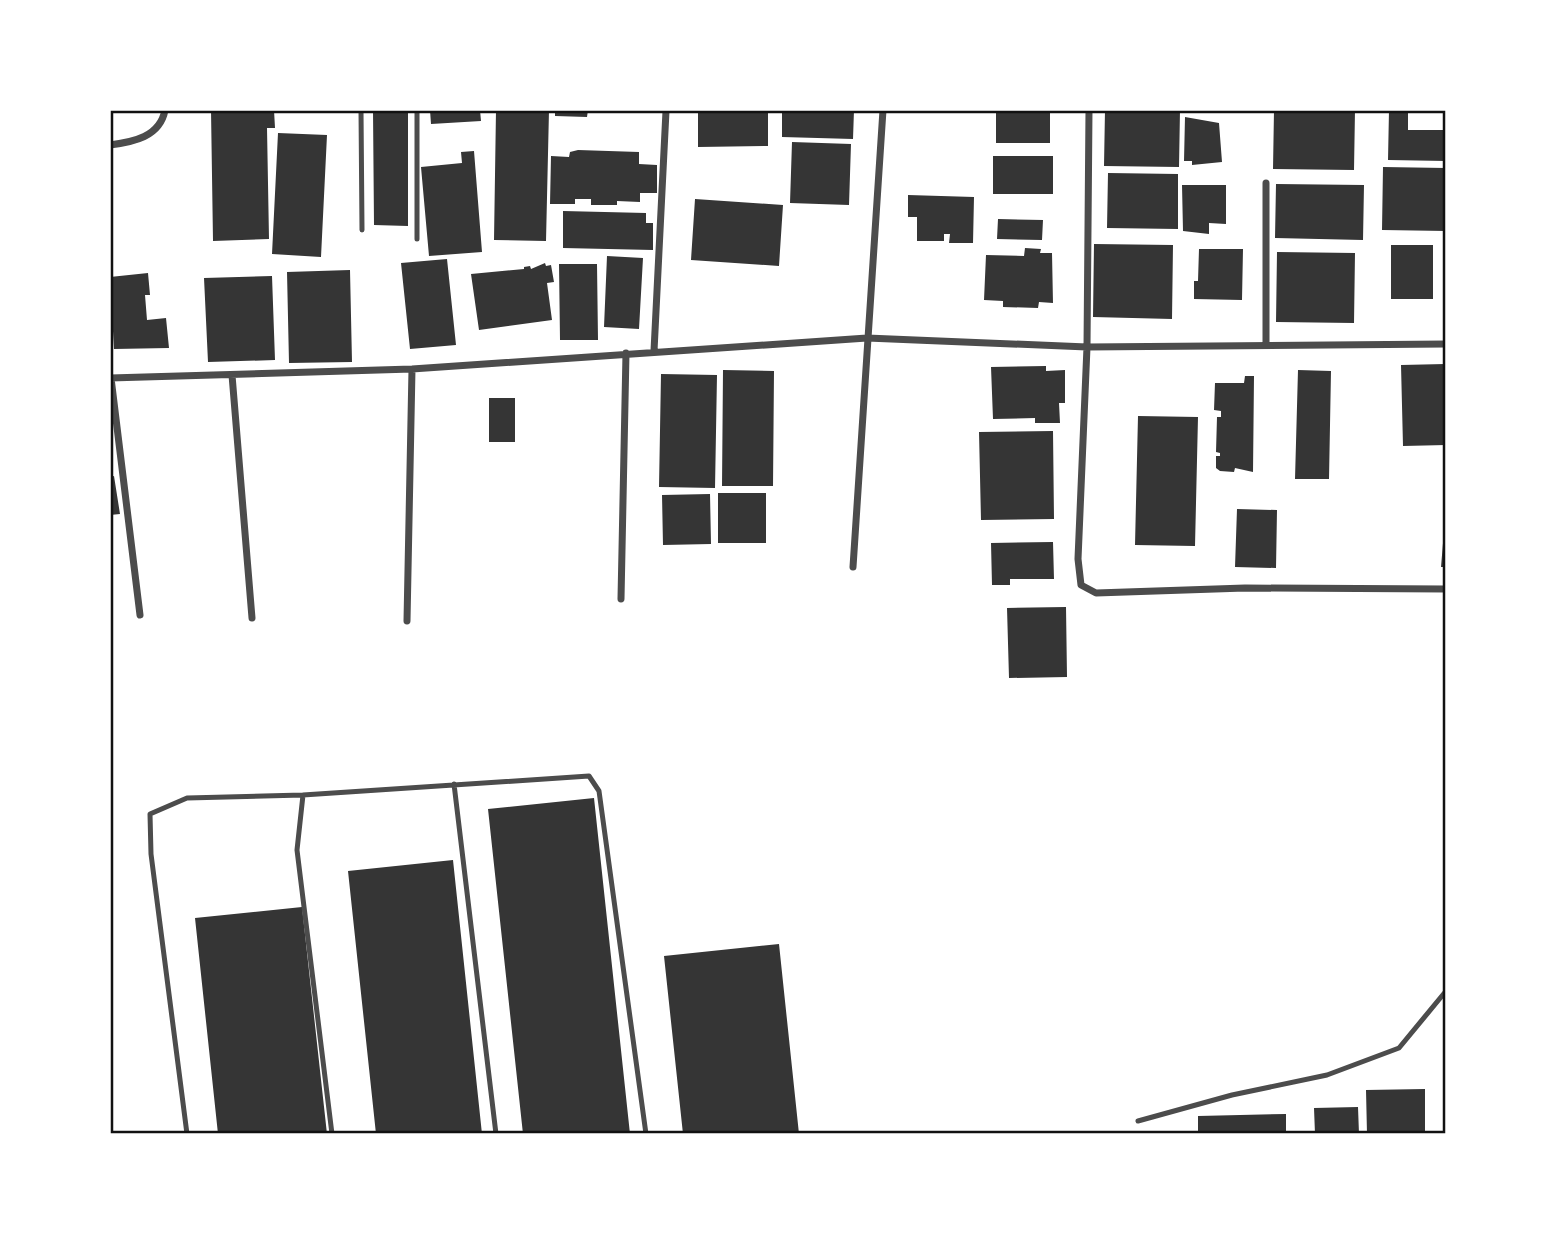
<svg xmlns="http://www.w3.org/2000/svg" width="1556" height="1244" font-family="Merriweather,serif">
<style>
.building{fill:#353535}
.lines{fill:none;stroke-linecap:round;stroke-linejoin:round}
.service{stroke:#4c4c4c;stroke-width:5}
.minor{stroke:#4c4c4c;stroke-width:7}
.neatline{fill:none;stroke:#111;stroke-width:2.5}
</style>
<rect width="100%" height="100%" fill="#fff"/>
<!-- building -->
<path class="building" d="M211,110H274L275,128H267L269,239L213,241Z
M373,110H408V226L374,225Z
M430,110H480L481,121L431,124Z
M496,110H549L546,241L494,240Z
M555,110H588L587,117L555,116Z
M698,110H768V146L698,147Z
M782,110H854L853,139L782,137Z
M1105,110H1180L1179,167L1104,166Z
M1274,110H1355L1354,170L1273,169Z
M1389,110H1408V130H1446V161L1388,160Z
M996,113H1050V143H996Z
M1185,117L1219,123L1222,162L1192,165V161H1184Z
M278,133L327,135L321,257L272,254Z
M792,142L851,144L849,205L790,203Z
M578,150L639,152V164L657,165V193H640V202L617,201V205H591V199H575V204H550L551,156L569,157L570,152Z
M474,151L482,252L429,256L421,167L462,163L461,152Z
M993,156H1053V194H993Z
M1383,167L1446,168V231L1382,230Z
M1108,173L1178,174V229L1107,228Z
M1276,184L1364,185L1363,240L1275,238Z
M1182,185H1226V224L1209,223V234L1183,231Z
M908,195L974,197L973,243H949L950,234H944V241H917V217H908Z
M695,199L783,205L779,266L691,260Z
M563,211L646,213V223H653V250L563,248Z
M998,219L1043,220L1042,240L997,239Z
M1094,244L1173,245L1172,319L1093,317Z
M1391,245H1433V299H1391Z
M1025,248L1041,249L1040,253H1052L1053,303L1039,302L1038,308L1003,307V301L984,300L986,255L1024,256Z
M1199,249H1243L1242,300L1194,299V281H1198Z
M1277,252L1355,253L1354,323L1276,322Z
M607,256L643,258L639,329L604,327Z
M447,259L456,345L410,349L401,263Z
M545,263L546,266L551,265L554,282L547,283L552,320L479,330L471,274L524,269V267L530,266L531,269Z
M559,264H597L598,340H560Z
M350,270L352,362L289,363L287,272Z
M148,273L150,295H145L147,320L166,318L169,348L114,349L110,277Z
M272,276L275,360L208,362L204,278Z
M1445,364L1446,445L1403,446L1401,365Z
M1046,366V371L1065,370V403H1059L1060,423H1035V418L993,419L991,367Z
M723,370L774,371L773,486H722Z
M1298,370L1331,371L1329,479H1295Z
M661,374L717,375L715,488L659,487Z
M1245,376H1254L1253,472L1235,468L1234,472L1220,471L1216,468V456H1220V453L1216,452L1217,417H1221V411L1214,410L1215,383H1244Z
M489,398H515V442H489Z
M1138,416L1198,417L1195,546L1135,545Z
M1053,431L1054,519L981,520L979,432Z
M114,476L120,514L110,515V477Z
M718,493H766V543H718Z
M710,494L711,544L663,545L662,495Z
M1237,509L1277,510L1276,568L1235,567Z
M1444,531H1446V567H1441Z
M1053,542L1054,579H1010V585H992L991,543Z
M1066,607L1067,677L1009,678L1007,608Z
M594,798L630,1134H523L488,809Z
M453,860L482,1134H376L348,871Z
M302,907L327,1134H218L195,918Z
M779,944L799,1134H683L664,956Z
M1425,1089V1134H1367L1366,1090Z
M1358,1107L1359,1134H1315L1314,1108Z
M1286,1114V1134H1198V1116Z"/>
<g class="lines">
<!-- service -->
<path class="service" d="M361,110L362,230
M417,239V110
M454,784L496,1134
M303,795L589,776L599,791L646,1134
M1138,1121L1232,1095L1327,1075L1399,1048L1446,991
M187,1134L151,854L150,814L187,798L303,795L297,850L332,1134"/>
<!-- minor -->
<path class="minor" d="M1089,110L1087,347L1078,559L1081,585L1096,593L1245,588L1446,589
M110,145C133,142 160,137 165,110
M1266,344V183
M654,351L666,111
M232,375L252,618
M110,378L412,369L867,338L1087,347L1446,344
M111,378L140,615
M853,567L883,110
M621,599L626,353
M407,621L412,369"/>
</g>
<!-- border -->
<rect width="1556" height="1244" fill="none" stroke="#ffffff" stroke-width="224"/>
<rect x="112" y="112" width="1332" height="1020" class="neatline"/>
</svg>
